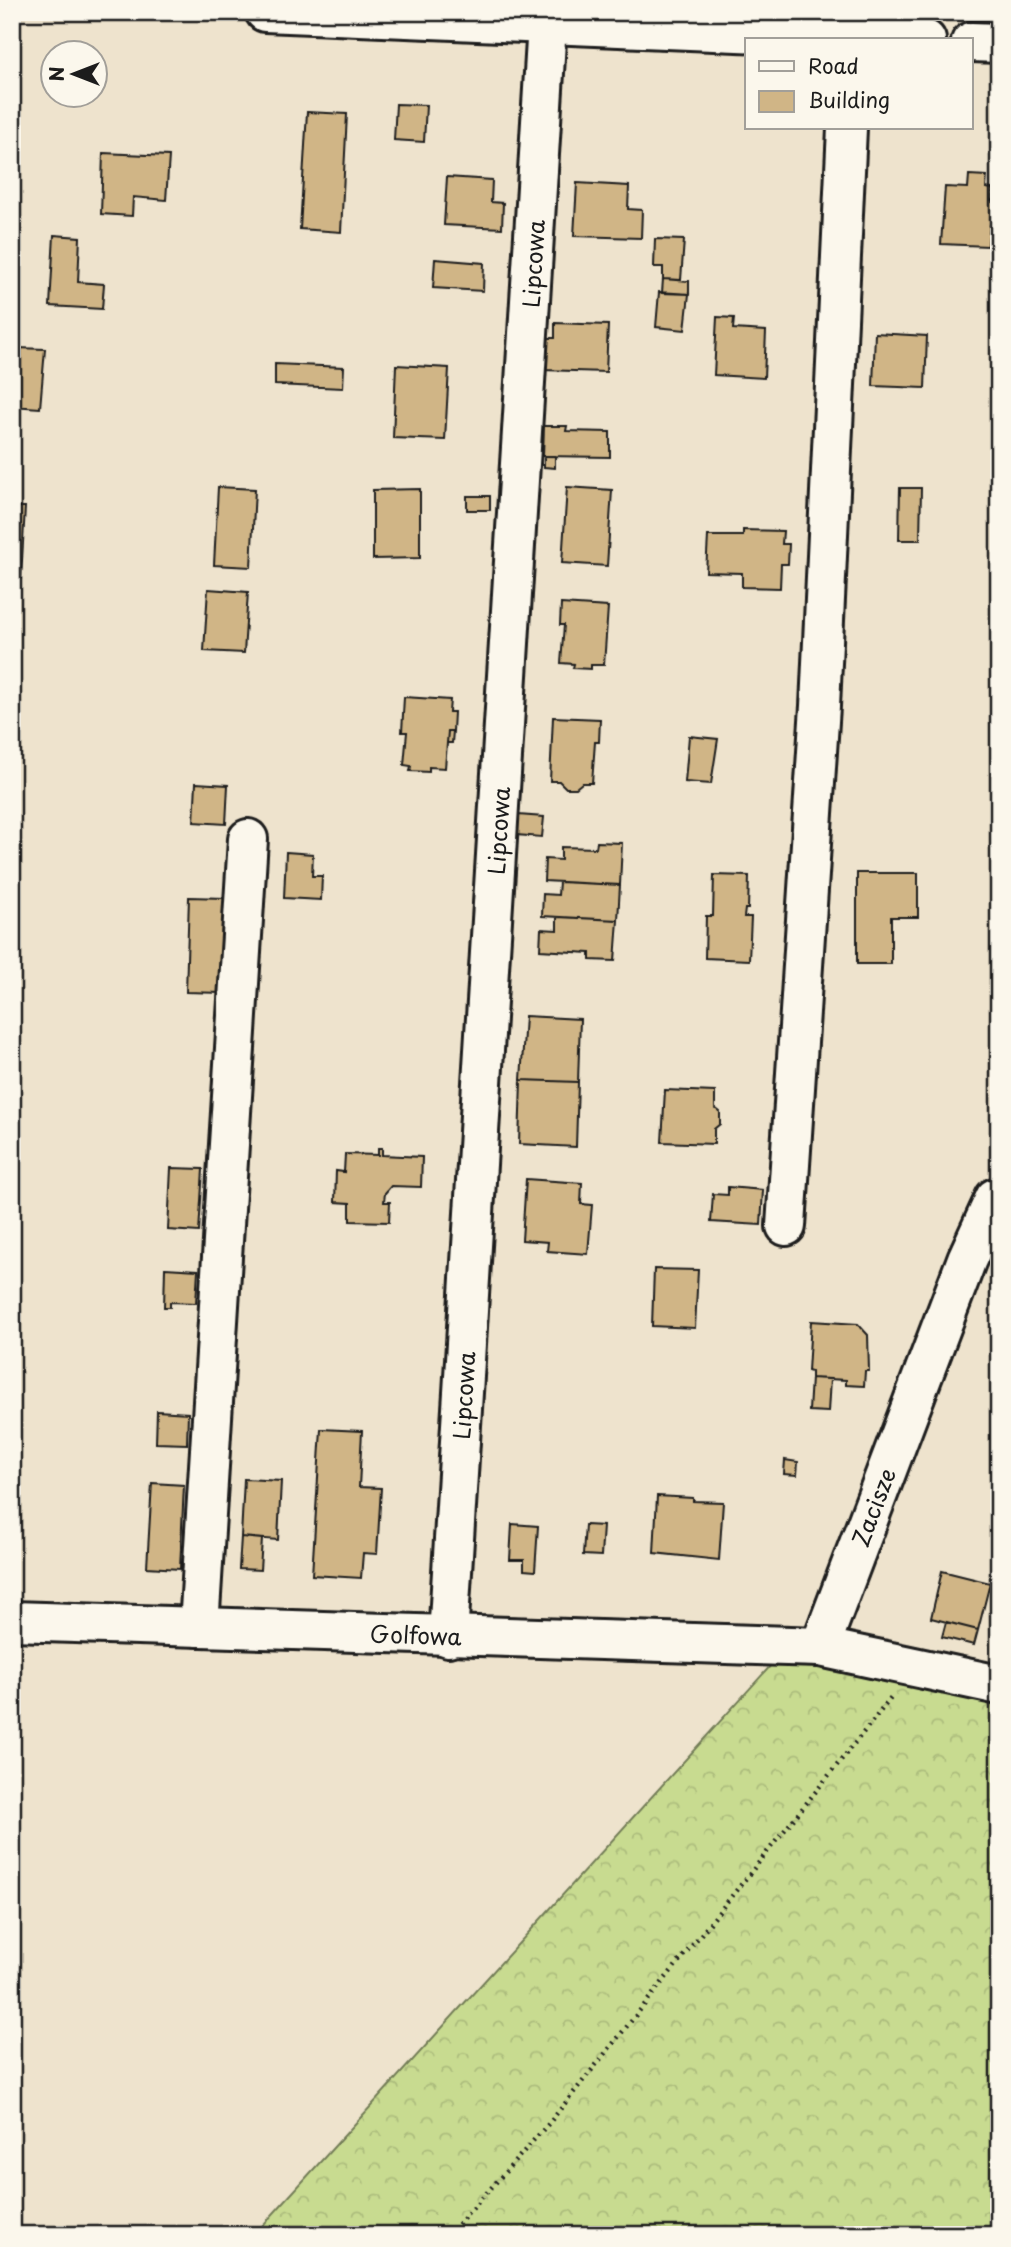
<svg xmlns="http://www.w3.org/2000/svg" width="1011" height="2247" font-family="'Playpen Sans',sans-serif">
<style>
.forest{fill:url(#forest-crowns);stroke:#727c56;stroke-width:2}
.building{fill:#d0b586;stroke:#1c1c1c;stroke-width:2}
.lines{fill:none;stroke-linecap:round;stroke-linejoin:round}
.minor-casing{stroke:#1c1c1c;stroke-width:44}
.path{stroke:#1c1c1c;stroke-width:4.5;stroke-dasharray:2 5;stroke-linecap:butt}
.minor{stroke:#fbf7ec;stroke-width:38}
.labels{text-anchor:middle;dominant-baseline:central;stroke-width:6;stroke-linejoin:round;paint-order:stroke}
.street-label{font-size:23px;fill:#1c1c1c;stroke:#fbf7ec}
</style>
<defs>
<pattern id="forest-crowns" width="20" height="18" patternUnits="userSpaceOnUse" patternTransform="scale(1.75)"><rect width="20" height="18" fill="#c8db90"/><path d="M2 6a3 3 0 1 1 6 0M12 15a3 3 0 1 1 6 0" fill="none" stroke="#abbb7c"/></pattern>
</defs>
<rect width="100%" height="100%" fill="#eee3cd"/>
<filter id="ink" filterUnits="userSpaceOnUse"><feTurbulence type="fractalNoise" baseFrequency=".0143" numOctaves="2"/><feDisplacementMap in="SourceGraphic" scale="14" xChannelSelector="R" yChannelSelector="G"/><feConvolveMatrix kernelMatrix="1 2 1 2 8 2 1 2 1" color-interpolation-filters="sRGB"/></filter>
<g filter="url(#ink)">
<!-- forest -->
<path class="forest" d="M783,1652L999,1698V2235H254Z"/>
<!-- building -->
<path class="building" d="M396,104L426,105L424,142L394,140Z
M307,112L347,114L341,232L300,229Z
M103,153L169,156L166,200L133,197L132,216L101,214Z
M969,175L987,176L986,188L992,189L991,201L992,199V202L999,205V220L990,225L988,246L941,244L945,187L968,188Z
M447,177L492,180L491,202L503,203L502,228L444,225Z
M577,183L629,186L628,209L642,210L641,238L574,236Z
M999,220V244H988L990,225Z
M54,235L80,237L78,282L104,284L102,309L50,306Z
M655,239L684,240L681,280L663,279V267H654Z
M435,259L484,263L483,291L433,288Z
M663,279L689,281V294L662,293Z
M659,292L689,294L685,330L656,327Z
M717,317L734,318L733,329L766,331L764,378L714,375Z
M555,323L608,325L606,372L542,370L543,338H555Z
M875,333L927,336L925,388L873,386Z
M17,348L45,349L40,408L12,406Z
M275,364L344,367L343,388L275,385Z
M396,365L449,368L445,440L393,438Z
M544,426H567L566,431L610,432V457L543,456Z
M544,456H555V468L544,467Z
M218,487L255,489L251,567L214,565Z
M567,487L612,490L607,566L562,563Z
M900,488H921L920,540H899Z
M420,489V558L373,559V490Z
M467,496H490V510H467Z
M12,507H25L21,578H12Z
M743,530L783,531L782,544H789L788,564H781L780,588L742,587V573L706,572L708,536H743Z
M208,589L248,592L244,653L204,651Z
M561,604L608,607L604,665H591V669L573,668L574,664L561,663L564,625H560Z
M404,697L450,700L449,712H454L453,731H448L445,768L429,767V772L410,771L411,766L404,765L407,732H402Z
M553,717L600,719L599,742H595L592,783H582L576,788H566L559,781H550Z
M448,731H453L452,743H447Z
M689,736L718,739L711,784L685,782Z
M196,783L228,785L226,824L194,822Z
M518,815L544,817L542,837L516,835Z
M597,842L622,843L620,885L544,881L545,859L561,860V847L596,848Z
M286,852L313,854L312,876H322L321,900L284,898Z
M857,873H918V917H891V964H857Z
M714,875L749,876L748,909H745L744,917H751L749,960L705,958L706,916H713Z
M559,882L620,885L618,920L542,916L543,894L558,895Z
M189,897L225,898L222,993L186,992Z
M557,917L618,920L615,961L590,960V953L540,950L541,929L557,930Z
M525,1016L580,1019L578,1082L521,1080Z
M521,1080L578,1082L576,1147L519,1144Z
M665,1090L715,1092V1108L720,1112V1124L714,1129V1144L662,1142Z
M378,1148H382V1155L422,1157L421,1187L391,1186L385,1193L384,1202H390L389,1222L350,1221V1203L335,1202L336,1171L344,1172L345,1154L378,1155Z
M171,1168L203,1169L199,1232L168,1230Z
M526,1179L582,1183L581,1204L592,1205L588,1254L547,1251L548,1242L522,1240Z
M728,1187L763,1190L761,1225L711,1222L713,1194L728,1195Z
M165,1268L198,1270L196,1303L170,1302V1307H164Z
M654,1269L698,1270L695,1328L652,1326Z
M811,1321L858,1324L868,1335L869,1371H865L864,1386L846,1385V1380L811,1378V1372L808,1371Z
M811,1378L830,1379L828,1412L809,1411Z
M157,1411L188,1413L187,1444L156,1443Z
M321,1429L362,1431L359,1487L381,1488L377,1554L363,1553L361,1578L312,1575Z
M785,1460L798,1462L797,1475L784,1474Z
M244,1479L281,1481L278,1540L241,1537Z
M152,1483L184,1485L180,1569L147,1567Z
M657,1496L693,1498V1501L723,1502L719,1560L654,1553Z
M512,1524L538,1526L535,1571L524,1570V1560H510Z
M585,1525L603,1526L601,1556L583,1555Z
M241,1537L262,1539L260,1570L239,1569Z
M942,1571L990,1583L978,1630L931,1618Z
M946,1622L978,1630L974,1645L942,1637Z"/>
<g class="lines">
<defs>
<g id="minor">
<path d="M265,12L926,40"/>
<path d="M971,42L999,43"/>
<path d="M995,1198L967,1259L820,1647L999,1685"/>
<path d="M786,1226L820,706L847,128"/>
<path id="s1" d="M12,1621L820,1647"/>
<path d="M199,1627L248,839"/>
<path id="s2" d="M448,1637L547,24"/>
</g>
</defs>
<!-- minor casing -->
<use href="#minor" class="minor-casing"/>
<!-- path -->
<path class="path" d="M449,2235L550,2122L891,1698"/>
<!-- minor -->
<use href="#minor" class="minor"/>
</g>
</g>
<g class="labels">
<!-- street labels -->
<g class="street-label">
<text stroke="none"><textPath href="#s2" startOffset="1376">Lipcowa</textPath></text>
<text stroke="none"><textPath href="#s2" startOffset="808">Lipcowa</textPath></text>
<text stroke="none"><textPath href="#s2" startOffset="242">Lipcowa</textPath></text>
<text transform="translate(873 1507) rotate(-69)">Zacisze</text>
<text stroke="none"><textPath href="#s1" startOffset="404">Golfowa</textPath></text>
</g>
</g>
<!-- margin -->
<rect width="1011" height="2247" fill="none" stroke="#fbf7ec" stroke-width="42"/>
<rect x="21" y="21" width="969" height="2205" fill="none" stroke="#1c1c1c" stroke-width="2.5" filter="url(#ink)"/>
<!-- legend -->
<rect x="745" y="38" width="228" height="91" fill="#fbf7ec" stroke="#a29f99" stroke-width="2"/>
<rect x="759" y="61" width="35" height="10" fill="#fbf7ec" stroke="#a29f99" stroke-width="2"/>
<text x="808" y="74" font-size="21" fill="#1c1c1c">Road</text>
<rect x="759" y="91" width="35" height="21" fill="#d0b586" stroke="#a29f99" stroke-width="2"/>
<text x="808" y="108" font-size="21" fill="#1c1c1c">Building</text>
<!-- north arrow -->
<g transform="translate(74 74) rotate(270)"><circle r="33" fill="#fbf7ec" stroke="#a29f99" stroke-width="2"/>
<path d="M0-5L12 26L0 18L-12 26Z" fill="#1c1c1c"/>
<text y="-10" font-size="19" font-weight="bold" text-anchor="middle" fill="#1c1c1c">N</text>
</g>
</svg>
